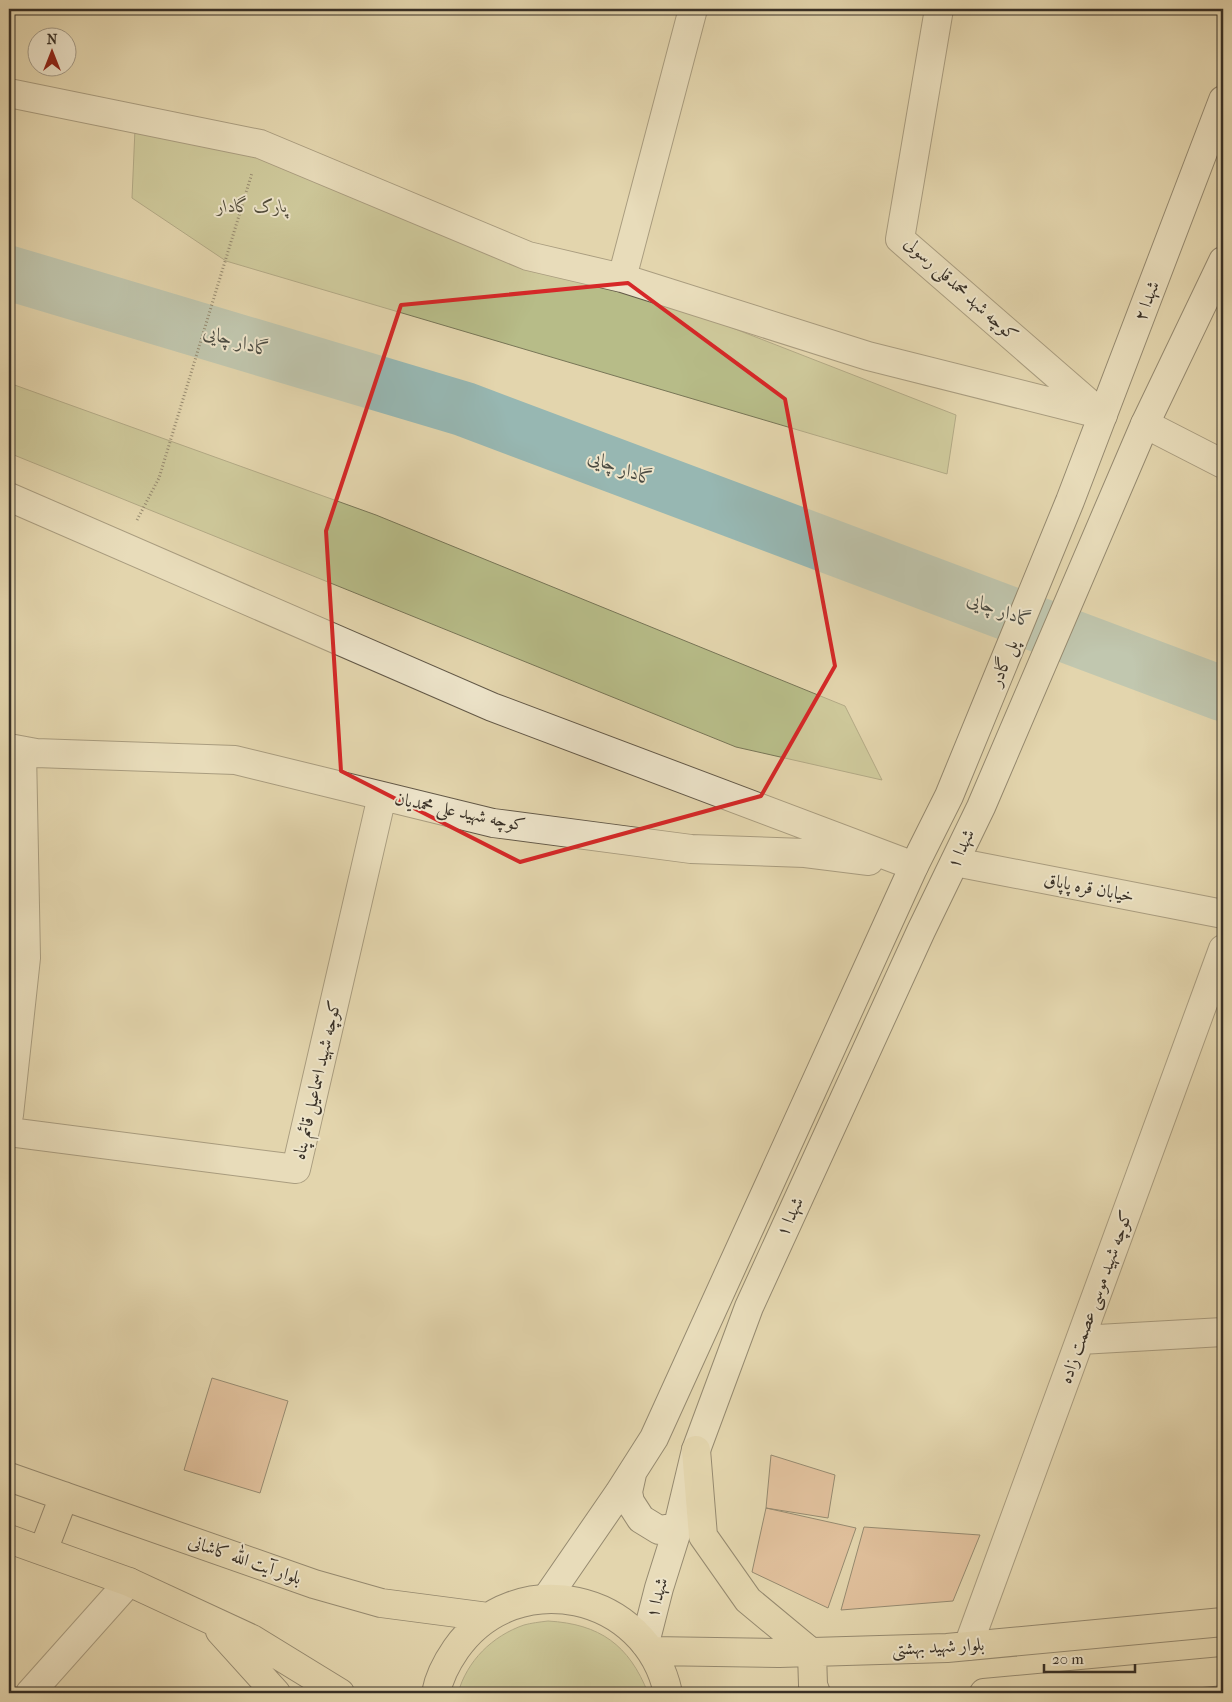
<svg xmlns="http://www.w3.org/2000/svg" width="1232" height="1702" font-family="'IM FELL French Canon',Amiri,serif">
<style>
.green{fill:#b7bc88;stroke:#787657}
.lines{fill:none;stroke-linecap:round;stroke-linejoin:round}
.river{stroke:#97b7b2;stroke-width:55}
.building{fill:#dda989;stroke:#383026}
.minor-casing{stroke:#635948;stroke-width:30}
.secondary-casing{stroke:#383026;stroke-width:30}
.primary-casing{stroke:#383026;stroke-width:30}
.path{stroke:#383026;stroke-width:3;stroke-dasharray:1 2.5;stroke-linecap:butt}
.minor{stroke:#ede4ca;stroke-width:28}
.secondary{stroke:#ede4ca;stroke-width:28}
.primary{stroke:#e3d5ad;stroke-width:28}
.marked{fill:none;stroke:#d62828;stroke-width:4;stroke-linejoin:round}
.labels{text-anchor:middle;dominant-baseline:central;stroke-width:4;stroke-linejoin:round;paint-order:stroke}
.park-label{font-size:18px;font-style:italic;fill:#514c3a;stroke:#ede4ca}
.street-label{font-size:18px;fill:#383026;stroke:#ede4ca}
.water-label{font-size:19px;font-style:italic;fill:#4b4b42;stroke:#ede4ca}
</style>
<rect width="100%" height="100%" fill="#e3d5ad"/>
<filter id="stains"><feTurbulence type="fractalNoise" baseFrequency=".004" numOctaves="4"/><feColorMatrix values="0 0 0 0 .2 0 0 0 0 .09 0 0 0 0 .02 0 0 0 .5 -.17"/></filter>
<radialGradient id="worn" r=".72"><stop offset=".6" stop-color="#630" stop-opacity="0"/><stop offset="1" stop-color="#630" stop-opacity=".3"/></radialGradient>
<!-- green -->
<path class="green" d="M135,129L260,144L956,415L947,474L226,261L132,198Z
M9,383L376,515L845,706L882,780L736,747L9,453Z
M548,1621C600,1624 629,1645 648,1693H458C467,1661 492,1636 524,1625C531,1623 540,1622 548,1621Z"/>
<g class="lines">
<!-- river -->
<path class="river" d="M9,273L464,409L1223,694"/>
</g>
<!-- building -->
<path class="building" d="M212,1378L288,1401L260,1493L184,1470Z
M771,1455L835,1475L828,1518L766,1508Z
M766,1508L856,1528L828,1608L752,1572Z
M864,1527L980,1535L953,1601L841,1610Z"/>
<g class="lines">
<defs>
<path id="minor" d="M939,9L900,239L1098,411
M9,93L260,144L528,256L622,278L868,356L1103,415
M622,278L693,9
M1145,424L1223,464
M9,497L492,707L914,866
M9,748L36,753L235,760L493,823L691,849L805,853L869,861
M955,862L1223,914
M9,1115L26,958L22,751
M9,1132L296,1169L382,796
M1080,1340L1223,1332
M968,1646L1223,949
M30,1693L129,1582"/>
<path id="secondary" d="M632,1474L628,1492L630,1502L641,1519L659,1530L678,1527
M546,1599L619,1493L654,1438L914,866L949,796L1070,501L1223,100
M645,1643L659,1588L676,1534L696,1450L749,1307L921,931L981,807L1145,424L1223,261"/>
<path id="primary" d="M696,1450L703,1536L748,1600L812,1653L813,1685L816,1693
M9,1477L314,1584L381,1603L488,1617
M9,1539L129,1582L252,1639L340,1693
M43,1551L64,1496
M220,1631L276,1693
M651,1651L779,1653L947,1648L1223,1622
M436,1693C439,1677 447,1662 456,1649C516,1564 647,1593 668,1693
M984,1693L1223,1671"/>
</defs>
<!-- minor casing -->
<use href="#minor" class="minor-casing"/>
<!-- secondary casing -->
<use href="#secondary" class="secondary-casing"/>
<!-- primary casing -->
<use href="#primary" class="primary-casing"/>
<!-- path -->
<path class="path" d="M137,520L159,478L252,173"/>
<!-- minor -->
<use href="#minor" class="minor"/>
<!-- secondary -->
<use href="#secondary" class="secondary"/>
<!-- primary -->
<use href="#primary" class="primary"/>
</g>
<!-- marked area -->
<path d="M0 0H1232V1702H0ZM628,283L785,399L835,666L761,796L520,862L341,771L326,531L401,305Z" fill="#e3d5ad" fill-opacity=".55" fill-rule="evenodd"/>
<path class="marked" d="M628,283L785,399L835,666L761,796L520,862L341,771L326,531L401,305Z"/>
<g class="labels">
<!-- park labels -->
<g class="park-label">
<text x="252" y="206">پارک گادار</text>
</g>
<!-- street labels -->
<g class="street-label">
<text transform="translate(961 289) rotate(42)">کوچه شهد محمدقلی رسولی</text>
<text transform="translate(1147 301) rotate(-69)">شهدا ۲</text>
<text transform="translate(1004 663) rotate(-68)">پل گادر</text>
<text transform="translate(460 812) rotate(12)">کوچه شهید علی محمدیان</text>
<text transform="translate(961 849) rotate(-65)">شهدا ۱</text>
<text transform="translate(1089 888) rotate(11)">خیابان قره پاپاق</text>
<text transform="translate(317 1080) rotate(-77)">کوچه شهید اسماعیل قائم پناه</text>
<text transform="translate(790 1217) rotate(-65)">شهدا ۱</text>
<text transform="translate(1096 1297) rotate(-70)">کوچه شهید موسی عصمت زاده</text>
<text transform="translate(245 1560) rotate(19)">بلوار آیت الله کاشانی</text>
<text transform="translate(657 1598) rotate(-75)">شهدا ۱</text>
<text transform="translate(938 1647) rotate(-3)">بلوار شهید بهشتی</text>
</g>
<!-- water labels -->
<g class="water-label">
<text transform="translate(237 341) rotate(17)">گادار چایی</text>
<text transform="translate(621 468) rotate(21)">گادار چایی</text>
<text transform="translate(1000 610) rotate(21)">گادار چایی</text>
</g>
</g>
<!-- margin -->
<rect width="1232" height="1702" fill="none" stroke="#e3d5ad" stroke-width="30"/>
<rect x="10" y="10" width="1212" height="1682" fill="none" stroke="#383026" stroke-width="2.5"/>
<rect x="15" y="15" width="1202" height="1672" fill="none" stroke="#383026"/>
<!-- north arrow -->
<g transform="translate(52 52)"><circle r="24" fill="#ede4ca" stroke="#a59c88"/>
<path d="M0-4L9 19L0 12L-9 19Z" fill="#8f2418"/>
<text y="-8" font-size="14" font-weight="bold" text-anchor="middle" fill="#383026">N</text>
</g>
<!-- scale -->
<path d="M1044 1664v8h91v-8" fill="none" stroke="#383026" stroke-width="2.5"/>
<text x="1052" y="1664" font-size="15" fill="#383026" stroke="#ede4ca" stroke-width="4" paint-order="stroke">20 m</text>
<rect width="100%" height="100%" filter="url(#stains)"/>
<rect width="100%" height="100%" fill="url(#worn)"/>
</svg>
